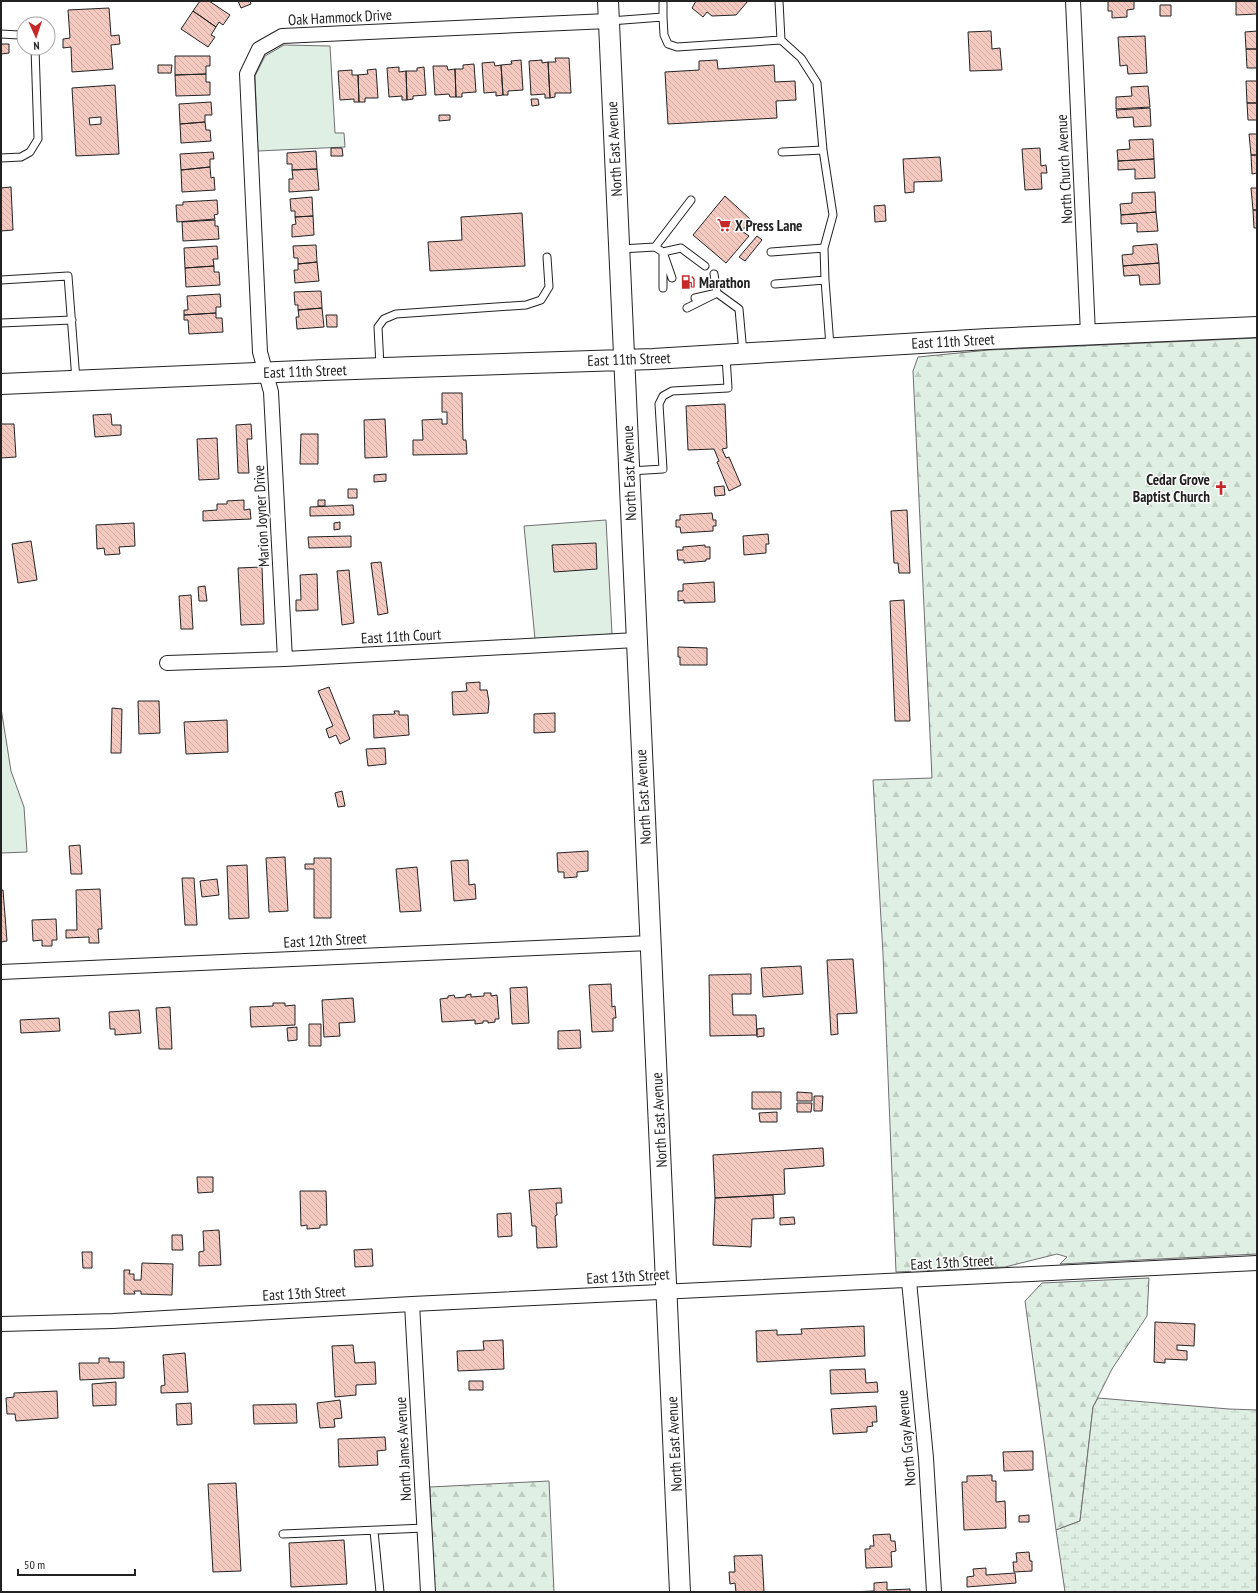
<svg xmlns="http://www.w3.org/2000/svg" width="1258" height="1593" font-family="'PT Sans Narrow',sans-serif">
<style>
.green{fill:#e0efe3;stroke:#6f6f6f}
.forest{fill:url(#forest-firs);stroke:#6f6f6f}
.wetland{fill:url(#wetland-marsh);stroke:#6f6f6f}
.building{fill:url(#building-back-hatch);stroke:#222;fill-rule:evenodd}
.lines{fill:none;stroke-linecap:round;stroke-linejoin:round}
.lane-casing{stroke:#222;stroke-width:9}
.street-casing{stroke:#222;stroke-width:16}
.secondary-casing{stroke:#222;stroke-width:22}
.lane{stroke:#fff;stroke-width:7}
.street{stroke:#fff;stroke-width:14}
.secondary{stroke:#fff;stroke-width:20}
.labels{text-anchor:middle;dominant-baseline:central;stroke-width:3;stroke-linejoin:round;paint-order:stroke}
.street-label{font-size:15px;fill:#222;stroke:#fff}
.poi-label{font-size:15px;font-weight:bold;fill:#222;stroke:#fff;text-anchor:start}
</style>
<defs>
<pattern id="forest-firs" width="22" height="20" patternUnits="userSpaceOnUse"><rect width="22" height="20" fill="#e0efe3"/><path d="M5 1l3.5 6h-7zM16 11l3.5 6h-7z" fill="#c0cdc2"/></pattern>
<pattern id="wetland-marsh" width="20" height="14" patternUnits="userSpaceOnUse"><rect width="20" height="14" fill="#e0efe3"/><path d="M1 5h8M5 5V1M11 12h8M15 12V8" fill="none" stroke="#c0cdc2"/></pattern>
<pattern id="building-back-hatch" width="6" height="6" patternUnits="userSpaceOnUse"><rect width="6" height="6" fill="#f3c9c0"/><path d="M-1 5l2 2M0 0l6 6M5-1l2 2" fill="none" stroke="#d0aca5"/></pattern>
</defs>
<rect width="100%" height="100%" fill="#fff"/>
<!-- green -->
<path class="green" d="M284,45L330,46L335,133H344L345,147L258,151L255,76L265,56Z
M606,520L612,634L535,639L524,526Z
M1,708L11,771L24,807L27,852L1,853Z"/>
<!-- forest -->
<path class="forest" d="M1257,338V1254L1060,1264L1067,1257L1057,1254L1005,1267L896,1272L883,954L873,780L932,778L913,371L918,357L989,350Z
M1149,1278L1147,1316L1112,1369L1093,1407L1080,1521L1056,1530L1025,1301L1042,1283Z
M549,1481L554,1592H434L430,1487Z"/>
<!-- wetland -->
<path class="wetland" d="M1098,1398L1229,1409L1257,1410V1592H1065L1056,1530L1080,1521L1093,1407Z"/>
<!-- building -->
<path class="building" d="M200,1H209L230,15L223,25L219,22L216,27L193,11Z
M238,1H250L251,4L241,8Z
M696,1H748L736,15L712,16L707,12L703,17L692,8Z
M1108,1H1134V9L1127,10V17L1112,18V11H1108Z
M1236,1H1257V14L1236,15Z
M1160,5H1171V16H1160Z
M109,8L111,36L119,35L120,44L111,45L113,69L72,72L71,47L63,48V39L70,38L68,10Z
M193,11L216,27L211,35L215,37L208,47L181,29Z
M991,31L992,49L1000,48L1002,70L970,71L968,32Z
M1257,31V49H1246L1245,32Z
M1145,36L1147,73L1128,74L1127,65L1120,66L1118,37Z
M1,44H9V53L1,54Z
M1246,49H1257V68H1247Z
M175,56H210V66H206V74L175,75Z
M555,58H569L571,93H555V97L550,98L548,62H556Z
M521,60L523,90L508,91V95H503L501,65L512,64L511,61Z
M542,60V63L548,62L550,98H545V94L531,95L529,61Z
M717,60L718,69L774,65L775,82L795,81L796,100L776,101L777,118L668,124L665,72L699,70V61Z
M494,62L495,66L501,65L503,95L496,96V92L484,93L482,63Z
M474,64L476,92L462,93V97H456L455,69H463V65Z
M158,65H172L171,73H158Z
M433,66H447L448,70L455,69L456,97H450L449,94L435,95Z
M399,67V72L406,71L407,100H402V96L389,97L387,68Z
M424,67L426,95L413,96V99L407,100L406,71H417V68Z
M376,69L378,98H365V102H359L358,75L368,74L367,70Z
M352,70V75H358L359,102H354V99L340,100L338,71Z
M206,74V82H210V95L176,96L175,75Z
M1246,81H1257V103H1247Z
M115,85L119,154L76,156L72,88ZM101,117V124L90,125L89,118Z
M1148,86L1150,107L1116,109V97L1132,96L1131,87Z
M531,99H538L539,105L532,106Z
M211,102L212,115H205V122L180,124L179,104Z
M1247,103H1257V120H1248Z
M1150,108L1151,126L1134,127L1133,117L1117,118L1116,110Z
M439,115H450V120L439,121Z
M205,122L206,130H210L211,141L181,143L180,124Z
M1249,134H1257V155H1251Z
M1153,139L1154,159L1118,161L1117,150L1130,149L1129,140Z
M331,148H342L343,156H331Z
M1040,148L1041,166L1046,165L1047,173H1041L1042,189L1025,190L1022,149Z
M316,151L317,169L292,170V164H287V153Z
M213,152L214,159H210V167L181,170L180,154Z
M1251,155H1257V173L1252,174Z
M940,157L942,181L914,182V192L905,193L903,159Z
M1154,159L1155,178L1135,179V169L1118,170V161Z
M210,167L211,178L214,177L215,190L182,192L181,170Z
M317,169L319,190L289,192V179H293L292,170Z
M11,187L13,230L1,231V188Z
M1251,188H1257V210H1253Z
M1155,192L1156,212L1121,215L1120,204L1132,203V193Z
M725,196L751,220L742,231L749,236L726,263L693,235Z
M312,197L313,216L295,217V211H291L290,199Z
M217,200L218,214L214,215L215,219L177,222L176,205H183V202Z
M885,205L886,221L875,222L874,206Z
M1253,210H1257V228H1254Z
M1156,212L1158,231L1137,232V223L1121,224V215Z
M522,213L525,266L430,271L428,242L462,240L461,217Z
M313,216L314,235L292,237V225L296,224L295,217Z
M215,220V226H218L219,239L183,241L182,222Z
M757,236L762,240L745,261L739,257Z
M1157,244L1159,263L1123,266L1122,255L1133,254V246Z
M316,245L317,262L298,264V258H294L293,246Z
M217,246L218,259H213L214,266L185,268L184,248Z
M317,262L319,281L295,283L294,270H298V264Z
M1159,263L1160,284L1140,285L1139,275L1124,276L1123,266Z
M214,266V272H219L220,285L186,287L185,268Z
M321,291L322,308L298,310V305H295L294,292Z
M220,294L221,307H216V313L184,315V310H188L187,296Z
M322,308L324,327L297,329L296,317H299L298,310Z
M216,313V318H222L223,332L189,334L188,320H184V315Z
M326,315H337V327H327Z
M442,393H462L463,440H466L467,454L413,455V440H423L422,420L442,419V424H447V412H442Z
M725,404L727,448L722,449L726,458L729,457L741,485L729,491L717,462L719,461L714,449L688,450L686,406Z
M111,414L112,425H121V435L95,437L93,415Z
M385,419L387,457L365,458L364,420Z
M1,424H14L16,457L1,458Z
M251,424L252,439H247L249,473H238L236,425Z
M301,434H318V464H300Z
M217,438L219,479L199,480L197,439Z
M386,474V481L374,482V475Z
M724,486L725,495L715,496L714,487Z
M348,489H357V498H348Z
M244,500V510L250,509L251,519L203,521V511L217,510V504H227V501Z
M318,500H325V506H318Z
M353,505L354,515L310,516V507Z
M907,510L910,573H899L898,563H894L891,511Z
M712,513L713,520H716V526H713V531L681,533L680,527H676V520H680V515Z
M340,522V529L334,530V523Z
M134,523L135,546L119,547L120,554L105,555L104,548L97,549L96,525Z
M768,534L769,544H766V553L744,555L743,536Z
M351,536V547L309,548L308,537Z
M31,541L37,580L18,583L12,544Z
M596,543L597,569L554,572L552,545Z
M705,545V547H710V559H706V561L684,563V560H678L677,550H683V547Z
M381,562L388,613L378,615L371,563Z
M262,567L264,624L241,625L238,568Z
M349,570L354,623L342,625L337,571Z
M317,574L318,610L296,611V600H301L300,575Z
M714,582L715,602L684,603V600L678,601V591H683V584Z
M205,586L207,601H199L198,587Z
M191,595L193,629H181L179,596Z
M904,600L910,721H895L890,601Z
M678,647L707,648V665H680V657H678Z
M480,682V690H487L489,702L488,713L453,715L452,692L467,691L466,683Z
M329,687L350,739L340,744L336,735L329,738L326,729L333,726L318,691Z
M138,701H159L160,733L139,734Z
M112,708L122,709L121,753H111Z
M394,711H399V715H408L409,735L374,738L373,715L395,714Z
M555,713V732L534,733V714Z
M227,720L228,752L186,754L184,722Z
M385,748L386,764L368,766L366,749Z
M342,791L345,806L338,807L335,793Z
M80,845L82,874H71L69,846Z
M588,851V871L577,872V877L564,878V872H558L557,853Z
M285,857L288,911L269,912L266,858Z
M314,858H331V918H314V869H305V864H314Z
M468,860L469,885L475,884L476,899L454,901L451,861Z
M247,865L249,918L229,919L227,866Z
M417,867L421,911L400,912L396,869Z
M182,878H194L197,925H185Z
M217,879L219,895L202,897L200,881Z
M100,889L102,929H98L99,943H89V937L66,938V930H77L76,890Z
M1,890H3L7,941L1,942Z
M56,919L57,940H52V946H42V940L33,941L32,920Z
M853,959L857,1013L837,1014L838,1034L831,1035L827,960Z
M801,966L803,994L763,997L761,968Z
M751,974V994H732L733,1015H756L757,1035L710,1036L709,975Z
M611,984L612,1007L615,1006L616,1018H613V1031L592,1032L589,985Z
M527,987L529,1023L512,1024L510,988Z
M484,993H491V996L497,995L499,1019H495V1022L488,1023V1021H483V1023L475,1024V1020L442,1022L440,999L448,998V996L454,995L455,998L466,997V995L471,994V997L484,996Z
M353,998L355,1022L339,1023L340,1036L324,1037L322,1000Z
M273,1003H285V1006L295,1005V1025L251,1027L250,1007L273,1006Z
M170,1007L172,1049H159L156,1008Z
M139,1010L141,1033L115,1035V1029H110L109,1012Z
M59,1018L60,1031L21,1033L20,1020Z
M309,1024H321V1046H309Z
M297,1027V1040L288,1041L287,1028Z
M764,1028V1036L757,1037V1029Z
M580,1030L581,1048L558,1049V1031Z
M752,1092H781V1109H752Z
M797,1092L812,1093V1101H797Z
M814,1096H823L822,1111H814Z
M797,1103H812L811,1112H797Z
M777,1112V1122H760L759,1113Z
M823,1148L824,1166L784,1169L785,1194L715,1198L713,1155Z
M197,1177H213V1192L198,1193Z
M561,1188L562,1203H556L557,1215L555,1216L557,1247L537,1248L536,1226H532L529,1190Z
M300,1191H326L327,1225H320V1228L307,1229V1225L301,1226Z
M773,1195L774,1218L752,1219L751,1247L713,1245L715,1198Z
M511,1213L512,1236L498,1237L497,1214Z
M794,1217L795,1224L780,1225V1218Z
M219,1230L221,1265L199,1266V1252L204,1251L203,1231Z
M172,1235H182L183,1250H172Z
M372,1249L373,1266L355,1267L354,1250Z
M82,1252H92V1268H83Z
M142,1263L173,1264L172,1295L141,1294V1291H134L135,1294H124V1270H130L129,1274H134V1280H141Z
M1155,1322L1195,1324L1194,1346L1177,1345V1350L1187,1351V1360L1165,1359V1363L1154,1362Z
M864,1326L865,1356L757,1362L756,1331L777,1330V1335L802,1334L801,1329Z
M503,1340L504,1369L458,1371L457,1351L484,1350L483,1341Z
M353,1345L355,1363L375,1362L376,1384L356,1385V1395L335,1397L332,1346Z
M185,1353L188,1392L161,1393V1386L165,1385L163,1355Z
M99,1358H109V1362H124V1378L80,1380L79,1363H99Z
M865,1369L866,1383L877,1382L878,1392L831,1394L830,1370Z
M469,1381H483V1390H469Z
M116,1382V1405L93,1406L92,1384Z
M57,1391L58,1418L16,1421L15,1414H7L6,1398L14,1397V1393Z
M340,1400L342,1418L334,1419L335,1427L320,1428L317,1403Z
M191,1403L192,1424L177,1425L176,1404Z
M296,1404L297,1423L254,1424L253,1405Z
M876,1406L877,1422H872L873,1426L867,1427V1432L833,1434L831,1409Z
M385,1437L386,1450L377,1451L378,1465L339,1467L338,1439Z
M1033,1451V1470L1004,1471L1003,1452Z
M992,1475V1481H996V1502L1005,1501L1006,1528L964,1530L962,1482H967V1476Z
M236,1483L241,1571L213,1572L208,1484Z
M1029,1515V1522H1019V1516Z
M890,1534L891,1541H895L896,1551L891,1552L892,1567L866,1568L865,1549H870V1546H874L873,1535Z
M344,1540L347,1584L291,1587L289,1543Z
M1029,1552L1030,1561H1032V1571L1014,1572L1013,1562H1017L1016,1553Z
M762,1555L764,1592H736L735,1583L730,1584L729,1572H735L734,1556Z
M986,1568V1575L1015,1573L1016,1583L967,1587V1577L974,1576L973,1569Z
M887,1582V1590L910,1589V1592H849L874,1591V1583Z"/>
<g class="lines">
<defs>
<path id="lane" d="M779,1L781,40
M663,3V17
M610,21L663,17L664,35L668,44L677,47L781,40L801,58L817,83L823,150
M1,34L19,35L24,37
M782,152L823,150L833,215L824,248L825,280
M1,158L21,157L30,152L38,139L35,48
M655,247L691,200
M621,249L655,247L663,252V288
M771,252L824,248
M672,278L663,252L681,248L705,266
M1,280L68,276L76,380
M775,284L825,280L830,346
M695,298L717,293L714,274
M687,308L717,293L739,309L743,353
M1,323L72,320
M380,366L378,327L384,319L396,314L526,305L541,300L549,287L547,257
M630,471L663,469L659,404L663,396L672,391L728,388L726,357
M374,1531L380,1592
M283,1534L425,1528"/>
<path id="street" d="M1073,1L1088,334
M285,659L271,392L260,352L247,74L259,49L282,36L608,21
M167,663L285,659L636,640
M1,972L650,943
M909,1281L926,1458L934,1592
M412,1304L428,1592
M1,1324L113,1321L412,1304L1257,1263"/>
<path id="secondary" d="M608,1L680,1592
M1,384L325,370L653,359L988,339L1257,327"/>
</defs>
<!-- lane casing -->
<use href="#lane" class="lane-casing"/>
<!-- street casing -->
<use href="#street" class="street-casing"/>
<!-- secondary casing -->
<use href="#secondary" class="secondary-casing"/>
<!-- lane -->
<use href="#lane" class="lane"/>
<!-- street -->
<use href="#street" class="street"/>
<!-- secondary -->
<use href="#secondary" class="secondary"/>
</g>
<!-- icons -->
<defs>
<symbol id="supermarket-bare" viewBox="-9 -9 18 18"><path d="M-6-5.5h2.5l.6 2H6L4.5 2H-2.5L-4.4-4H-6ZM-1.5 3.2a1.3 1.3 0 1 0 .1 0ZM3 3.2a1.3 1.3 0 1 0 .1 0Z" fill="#c62828" stroke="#fff" stroke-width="2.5" paint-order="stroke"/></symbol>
<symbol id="fuel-bare" viewBox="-9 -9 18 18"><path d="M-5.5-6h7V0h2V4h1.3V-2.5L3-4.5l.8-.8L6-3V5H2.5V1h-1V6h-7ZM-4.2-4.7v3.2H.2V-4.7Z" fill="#c62828" stroke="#fff" stroke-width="2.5" paint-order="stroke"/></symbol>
<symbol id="church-bare" viewBox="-9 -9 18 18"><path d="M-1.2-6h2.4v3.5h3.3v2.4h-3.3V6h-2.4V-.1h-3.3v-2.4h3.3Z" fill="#c62828" stroke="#fff" stroke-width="2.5" paint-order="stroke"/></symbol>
</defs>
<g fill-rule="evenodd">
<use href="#supermarket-bare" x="714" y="215" width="20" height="20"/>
<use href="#fuel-bare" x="678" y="272" width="20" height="20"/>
<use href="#church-bare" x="1211" y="478" width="20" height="20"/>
</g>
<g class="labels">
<!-- street labels -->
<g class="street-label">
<text transform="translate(340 17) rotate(-3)">Oak Hammock Drive</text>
<text transform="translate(614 149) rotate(-93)">North East Avenue</text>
<text transform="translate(1064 169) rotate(-93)">North Church Avenue</text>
<text transform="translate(953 341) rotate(-3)">East 11th Street</text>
<text transform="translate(629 359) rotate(-2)">East 11th Street</text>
<text transform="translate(305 371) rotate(-2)">East 11th Street</text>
<text transform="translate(629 473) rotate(-92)">North East Avenue</text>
<text transform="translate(261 516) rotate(-93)">Marion Joyner Drive</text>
<text transform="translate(401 636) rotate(-3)">East 11th Court</text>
<text transform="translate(643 797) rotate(-93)">North East Avenue</text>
<text transform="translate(325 940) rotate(-3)">East 12th Street</text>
<text transform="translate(659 1120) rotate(-93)">North East Avenue</text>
<text transform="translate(952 1262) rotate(-3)">East 13th Street</text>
<text transform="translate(628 1276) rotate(-3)">East 13th Street</text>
<text transform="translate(304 1293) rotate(-3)">East 13th Street</text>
<text transform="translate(906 1438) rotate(-95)">North Gray Avenue</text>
<text transform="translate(674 1444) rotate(-93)">North East Avenue</text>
<text transform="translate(403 1449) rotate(-93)">North James Avenue</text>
</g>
<!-- poi labels -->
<g class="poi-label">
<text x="735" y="225">X Press Lane</text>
<text x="699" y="282">Marathon</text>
<text x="1210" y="479" text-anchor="end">Cedar Grove<tspan x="1210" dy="17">Baptist Church</tspan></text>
</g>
</g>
<!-- border -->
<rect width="1258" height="1593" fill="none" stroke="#222222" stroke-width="4"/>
<!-- north arrow -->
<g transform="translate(36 36) rotate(177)"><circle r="19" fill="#ffffff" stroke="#a7a7a7"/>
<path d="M0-3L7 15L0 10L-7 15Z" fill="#c62828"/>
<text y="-6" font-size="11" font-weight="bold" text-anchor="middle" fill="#222222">N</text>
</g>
<!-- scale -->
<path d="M18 1569v6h117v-6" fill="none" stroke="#222222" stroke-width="2"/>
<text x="24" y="1569" font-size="12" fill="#222222" stroke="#ffffff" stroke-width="3" paint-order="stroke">50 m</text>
</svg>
